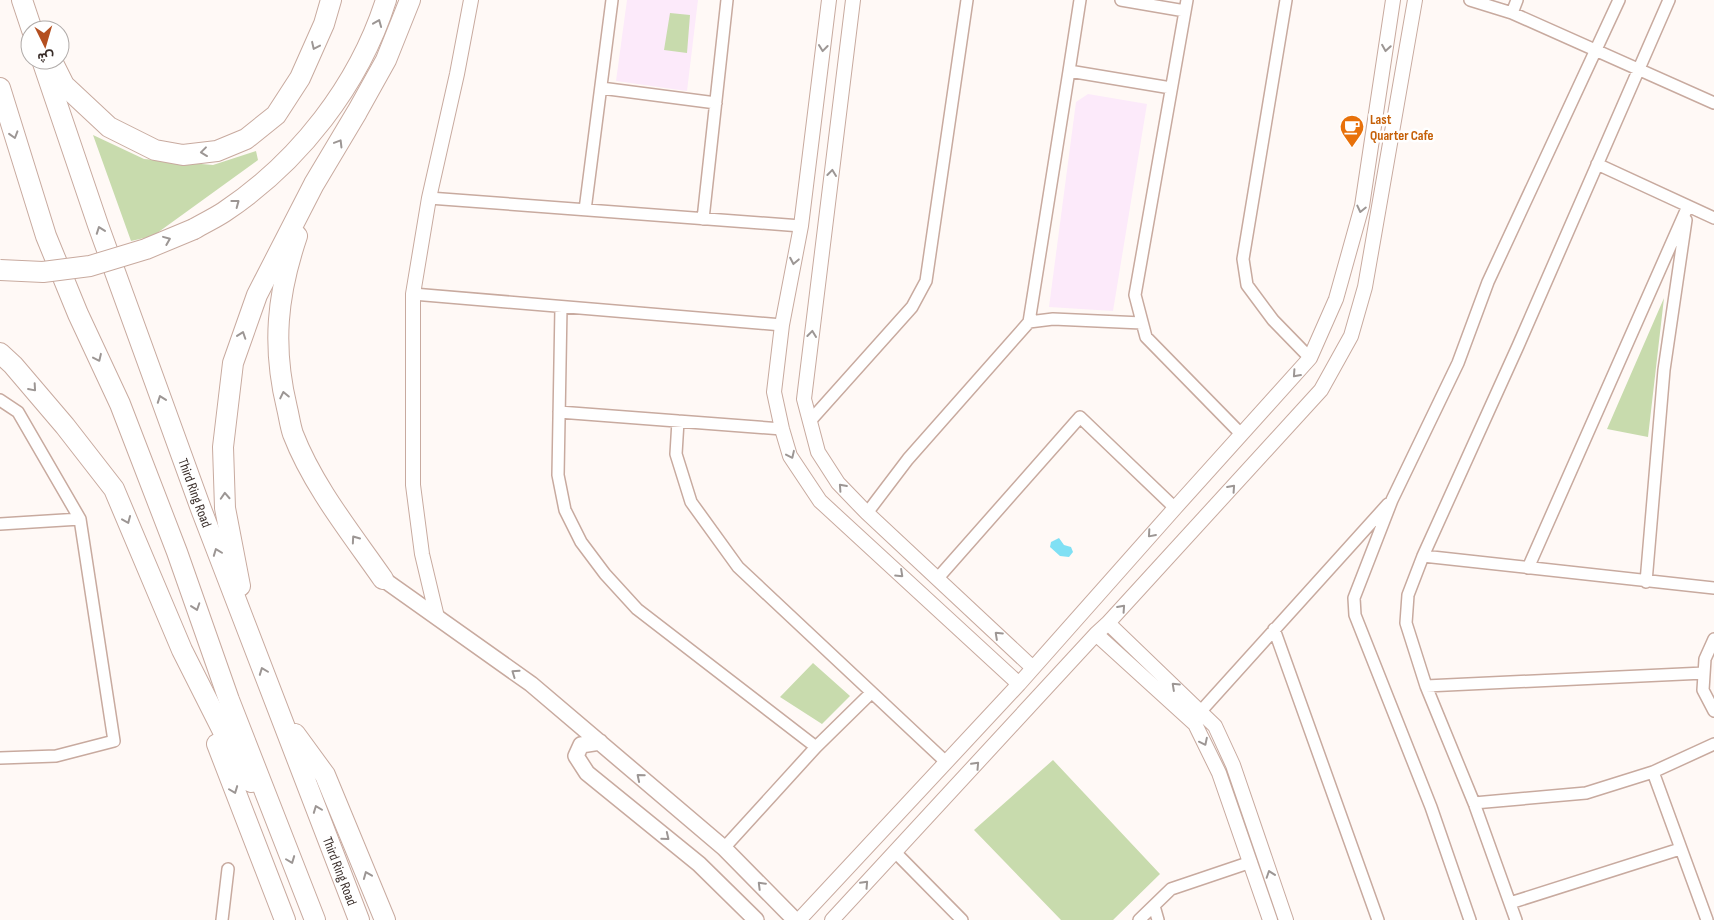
<svg xmlns="http://www.w3.org/2000/svg" width="1714" height="920" font-family="'Sofia Sans Condensed',Vazirmatn,sans-serif">
<style>
.education{fill:#fceafa}
.green{fill:#c8dbad}
.water{fill:#80e0f4}
.lines{fill:none;stroke-linecap:round;stroke-linejoin:round}
.minor-casing{stroke:#c8aa9f;stroke-width:14}
.tertiary-casing{stroke:#c8aa9f;stroke-width:16}
.secondary-casing{stroke:#c8aa9f;stroke-width:18}
.motorway-casing{stroke:#c8aa9f;stroke-width:22}
.minor{stroke:#fff;stroke-width:11}
.tertiary{stroke:#fff;stroke-width:14}
.secondary{stroke:#fff;stroke-width:15}
.motorway{stroke:#fff;stroke-width:20}
.motorway-bridge-casing{stroke:#c8aa9f;stroke-width:22;stroke-linecap:butt}
.motorway-bridge{stroke:#fff;stroke-width:20}
.oneway{stroke:#9c9694}
.labels{text-anchor:middle;dominant-baseline:central;stroke-width:5;stroke-linejoin:round;paint-order:stroke}
.food-label{font-size:14px;font-weight:bold;fill:#c56008;stroke:#fff;text-anchor:start}
.street-label{font-size:14px;fill:#392d29;stroke:#fff}
</style>
<rect width="100%" height="100%" fill="#fff9f6"/>
<!-- education -->
<path class="education" d="M627,0H698L687,91L616,81Z
M1088,94L1147,104L1113,311L1049,307L1076,102Z"/>
<!-- green -->
<path class="green" d="M670,13L690,15L687,53L664,50Z
M93,135L144,159L213,165L256,151L258,160L153,236L131,241Z
M1664,298L1648,437L1607,429Z
M813,663L850,696L822,724L780,697Z
M1053,760L1160,874L1113,920H1061L974,830Z"/>
<!-- water -->
<path class="water" d="M1059,538L1064,545L1071,547L1073,552L1069,557L1060,556L1050,547L1051,542Z"/>
<g class="lines">
<defs>
<path id="minor" d="M1080,0L1069,71L1171,88
M1121,0L1185,11
M1187,0L1135,295L1146,337L1241,434
M1286,0L1243,259L1247,285L1273,320L1310,358
M1470,0L1512,13L1714,103
M1512,13L1517,0
M601,88L716,103
M1597,164L1714,218
M429,198L801,226
M585,210L612,0
M703,219L727,0
M413,294L782,325
M561,307L558,475L565,510L581,542L605,574L637,609L816,747
M1029,322L1053,319L1142,323
M0,400L18,412L80,519
M559,412L782,429
M678,421L676,454L691,502L738,567L946,762
M810,421L912,307L926,281L967,0
M867,513L908,459L1029,322L1069,71
M0,524L80,519L114,741L56,756L0,758
M1423,556L1714,588
M1528,568L1688,206
M937,579L1080,417L1175,508
M1646,582L1664,370L1686,220
M1274,629L1378,920
M1714,639L1705,659L1703,690L1714,711
M1426,686L1704,673
M1201,711L1388,504
M1653,772L1707,920
M1474,803L1586,793L1653,772L1714,744
M724,848L816,747L871,693
M895,852L962,920
M1510,903L1680,849
M1154,906L1158,920
M222,920L228,869
M1139,920L1171,889L1251,862
M1470,920L1431,807L1355,615L1354,598L1392,500L1458,363L1488,282L1619,0
M1516,920L1474,803L1426,686L1406,623L1408,595L1423,556L1518,346L1669,0"/>
<path id="tertiary" d="M829,0L801,226L782,325L774,392L782,429L790,456L820,501L1019,684
M853,0L804,399L818,452L838,483L867,513L1033,668
M437,617L422,554L413,485V294L429,198L457,74L471,0
M1108,623L1215,726L1233,765L1286,920
M1096,634L1195,724L1219,773L1270,920
M799,920L1019,684L1175,508L1310,358L1336,299L1362,206L1393,0
M832,920L1096,634L1108,623L1321,390L1351,336L1365,287L1415,0"/>
<path id="secondary" d="M383,579L531,684L724,848L795,920
M600,742L581,745L576,756L587,773L699,864L756,920"/>
<g id="motorway">
<path d="M22,0L32,30"/>
<path id="s1" d="M42,60L98,225L201,509L359,920"/>
<path d="M53,63L64,85L109,127L155,150L183,155L217,151L246,139L276,115L300,78L324,24L331,0"/>
<path d="M0,88L46,236L78,314L120,404L177,552L229,700L315,920"/>
<path d="M194,229C204,223 215,218 224,212C299,162 359,85 386,0"/>
<path d="M297,236C277,295 272,346 287,408C289,416 290,425 293,434C313,486 351,533 383,579"/>
<path d="M0,353L13,365L65,426L114,489L182,650L242,769L251,782"/>
<path d="M240,586L225,508L223,447L233,363L257,295L314,184L357,112L386,60L410,0"/>
<path d="M295,734L325,775L385,920"/>
<path d="M217,744L285,920"/>
</g>
</defs>
<!-- minor casing -->
<use href="#minor" class="minor-casing"/>
<!-- tertiary casing -->
<use href="#tertiary" class="tertiary-casing"/>
<!-- secondary casing -->
<use href="#secondary" class="secondary-casing"/>
<!-- motorway casing -->
<use href="#motorway" class="motorway-casing"/>
<!-- minor -->
<use href="#minor" class="minor"/>
<!-- tertiary -->
<use href="#tertiary" class="tertiary"/>
<!-- secondary -->
<use href="#secondary" class="secondary"/>
<!-- motorway -->
<use href="#motorway" class="motorway"/>
<defs>
<path id="motorway-bridge" d="M0,270L43,272L90,266L146,249L194,229"/>
</defs>
<!-- motorway-bridge casing -->
<use href="#motorway-bridge" class="motorway-bridge-casing"/>
<!-- motorway-bridge -->
<use href="#motorway-bridge" class="motorway-bridge"/>
</g>
<!-- one-way arrows -->
<defs><path id="oneway-chevron" d="M-2-3.5L2.5 0L-2 3.5" fill="none" stroke-width="1.6" stroke-linecap="round" stroke-linejoin="round" transform="scale(1.25)"/></defs>
<g class="oneway">
<use href="#oneway-chevron" transform="translate(378 23) rotate(-68)"/>
<use href="#oneway-chevron" transform="translate(315 46) rotate(115)"/>
<use href="#oneway-chevron" transform="translate(823 48) rotate(97)"/>
<use href="#oneway-chevron" transform="translate(1386 48) rotate(99)"/>
<use href="#oneway-chevron" transform="translate(14 135) rotate(73)"/>
<use href="#oneway-chevron" transform="translate(339 143) rotate(-59)"/>
<use href="#oneway-chevron" transform="translate(204 152) rotate(173)"/>
<use href="#oneway-chevron" transform="translate(832 173) rotate(-83)"/>
<use href="#oneway-chevron" transform="translate(236 203) rotate(-37)"/>
<use href="#oneway-chevron" transform="translate(1361 209) rotate(103)"/>
<use href="#oneway-chevron" transform="translate(100 230) rotate(-110)"/>
<use href="#oneway-chevron" transform="translate(167 240) rotate(-22)"/>
<use href="#oneway-chevron" transform="translate(794 261) rotate(101)"/>
<use href="#oneway-chevron" transform="translate(812 334) rotate(-83)"/>
<use href="#oneway-chevron" transform="translate(242 335) rotate(-71)"/>
<use href="#oneway-chevron" transform="translate(98 358) rotate(65)"/>
<use href="#oneway-chevron" transform="translate(1296 374) rotate(132)"/>
<use href="#oneway-chevron" transform="translate(33 388) rotate(49)"/>
<use href="#oneway-chevron" transform="translate(284 395) rotate(-102)"/>
<use href="#oneway-chevron" transform="translate(161 399) rotate(-110)"/>
<use href="#oneway-chevron" transform="translate(791 455) rotate(65)"/>
<use href="#oneway-chevron" transform="translate(842 487) rotate(-132)"/>
<use href="#oneway-chevron" transform="translate(1232 488) rotate(-48)"/>
<use href="#oneway-chevron" transform="translate(225 496) rotate(-93)"/>
<use href="#oneway-chevron" transform="translate(127 520) rotate(67)"/>
<use href="#oneway-chevron" transform="translate(1151 534) rotate(131)"/>
<use href="#oneway-chevron" transform="translate(355 539) rotate(-125)"/>
<use href="#oneway-chevron" transform="translate(217 552) rotate(-111)"/>
<use href="#oneway-chevron" transform="translate(900 574) rotate(43)"/>
<use href="#oneway-chevron" transform="translate(196 607) rotate(71)"/>
<use href="#oneway-chevron" transform="translate(1122 608) rotate(-48)"/>
<use href="#oneway-chevron" transform="translate(998 635) rotate(-137)"/>
<use href="#oneway-chevron" transform="translate(263 671) rotate(-111)"/>
<use href="#oneway-chevron" transform="translate(515 673) rotate(-145)"/>
<use href="#oneway-chevron" transform="translate(1175 686) rotate(-137)"/>
<use href="#oneway-chevron" transform="translate(1204 742) rotate(64)"/>
<use href="#oneway-chevron" transform="translate(976 765) rotate(-47)"/>
<use href="#oneway-chevron" transform="translate(640 777) rotate(-140)"/>
<use href="#oneway-chevron" transform="translate(234 790) rotate(69)"/>
<use href="#oneway-chevron" transform="translate(317 809) rotate(-111)"/>
<use href="#oneway-chevron" transform="translate(666 837) rotate(39)"/>
<use href="#oneway-chevron" transform="translate(291 860) rotate(69)"/>
<use href="#oneway-chevron" transform="translate(1270 874) rotate(-109)"/>
<use href="#oneway-chevron" transform="translate(367 875) rotate(-112)"/>
<use href="#oneway-chevron" transform="translate(865 884) rotate(-47)"/>
<use href="#oneway-chevron" transform="translate(761 885) rotate(-135)"/>
</g>
<!-- icons -->
<defs>
<symbol id="cafe-pin" viewBox="-11 -11 22 30"><path d="M0 17L-7.5 6A9.5 9.5 0 1 1 7.5 6Z" fill="#e8710a" stroke="#fff"/><path d="M-5.5-4.5H6V0H3Q3 3.5 0 3.5H-2.5Q-5.5 3.5-5.5 0ZM3-3.2v2h1.7v-2ZM-6 4.5H4V6H-6Z" fill="#fff"/></symbol>
</defs>
<g fill-rule="evenodd">
<use href="#cafe-pin" x="1338" y="113" width="28" height="38"/>
</g>
<g class="labels">
<!-- food labels -->
<g class="food-label">
<text x="1370" y="119">Last<tspan x="1370" dy="16">Quarter Cafe</tspan></text>
</g>
<!-- street labels -->
<g class="street-label">
<text stroke="none"><textPath href="#s1" startOffset="459">Third Ring Road</textPath></text>
<text stroke="none"><textPath href="#s1" startOffset="864">Third Ring Road</textPath></text>
</g>
</g>
<!-- north arrow -->
<g transform="translate(45 45) rotate(175)"><circle r="24" fill="#ffffff" stroke="#b0aba9"/>
<path d="M0-4L9 19L0 12L-9 19Z" fill="#b44f20"/>
<text y="-8" font-size="14" font-weight="bold" text-anchor="middle" fill="#392d29">ش</text>
</g>
</svg>
